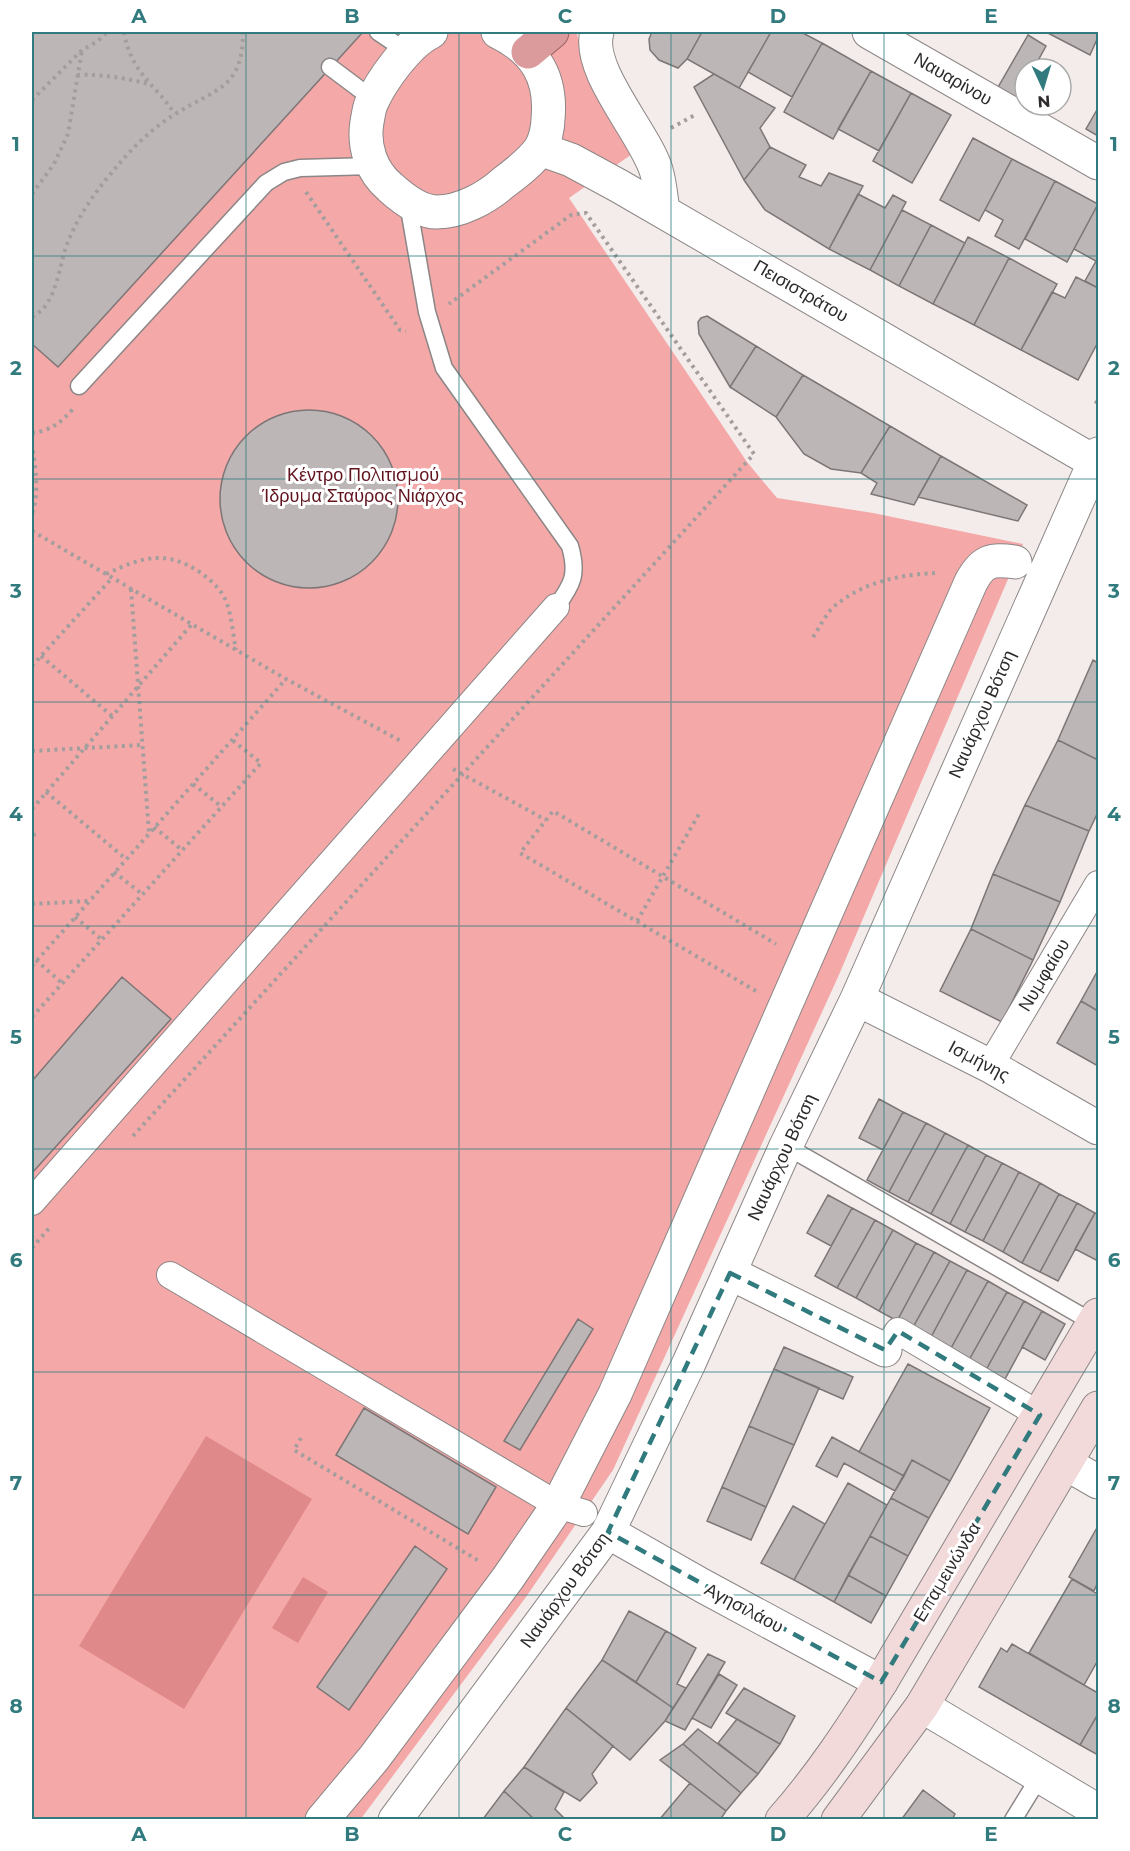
<svg xmlns="http://www.w3.org/2000/svg" width="1130" height="1851" font-family="Montserrat,sans-serif">
<style>
.green{fill:#f4a8a8}
.water{fill:#e0898a}
.building{fill:#bdb6b6;stroke:#7d7676;stroke-width:1.5}
.lines{fill:none;stroke-linecap:round;stroke-linejoin:round}
.service-casing{stroke:#8d8686;stroke-width:19}
.pedestrian-casing{stroke:#8d8686;stroke-width:28}
.minor-casing{stroke:#8d8686;stroke-width:35}
.secondary-casing{stroke:#8d8686;stroke-width:35}
.trunk-casing{stroke:#986363;stroke-width:35}
.path{stroke:#a39e9d;stroke-width:4;stroke-dasharray:3 4.5;stroke-linecap:butt}
.service{stroke:#fff;stroke-width:16}
.pedestrian{stroke:#fff;stroke-width:26}
.minor{stroke:#fff;stroke-width:33}
.secondary{stroke:#f2d9da;stroke-width:33}
.trunk{stroke:#db9a9b;stroke-width:33}
.marked{fill:none;stroke:#317b7e;stroke-width:4.5;stroke-dasharray:12 8;stroke-linejoin:round}
.grid{fill:none;stroke:#317b7e;stroke-width:1.5;stroke-opacity:0.55}
.labels{text-anchor:middle;dominant-baseline:central;stroke-width:6;stroke-linejoin:round;paint-order:stroke}
.street-label{font-size:18px;fill:#2d2a2a;stroke:#fff}
.park-label{font-size:18px;fill:#60131d;stroke:#fff}
.neatline{fill:none;stroke:#317b7e;stroke-width:2}
.grid-label{font-size:20px;text-anchor:middle;font-weight:bold;fill:#317b7e}
</style>
<rect width="100%" height="100%" fill="#f3eceb"/>
<!-- green -->
<path class="green" d="M32,32H579L577,35L588,64L635,152L569,198L747,462L777,498L873,513L1023,544L838,977L613,1470L526,1597L360,1820L32,1819Z"/>
<!-- water -->
<path class="water" d="M206,1436L312,1499L184,1709L79,1646Z
M303,1577L328,1592L298,1643L272,1628Z"/>
<!-- building -->
<path class="building" d="M32,32H363L58,367L32,344Z
M652,32H702L687,59L678,68L659,60L650,50L649,39Z
M702,32H771L739,88L687,59Z
M771,32H801L822,43L792,97L748,72Z
M1046,32H1098V37L1090,55Z
M1028,35L1046,46L1034,68L1036,69H1025V104L997,89Z
M822,43L871,71L833,139L784,112Z
M871,71L911,93L879,151L838,129Z
M714,74L775,108L760,128L770,147L744,180L694,87Z
M911,93L951,115L912,183L873,161Z
M1026,105H1049L1043,115Z
M1098,108V136L1086,129Z
M973,138L1012,159L979,221L940,200Z
M770,147L806,165L799,177L821,186L829,173L863,186L829,249L765,210L744,180Z
M1012,159L1055,181L1019,249L995,236L1003,220L985,210Z
M1055,181L1098,204L1067,262L1025,239Z
M858,194L885,208L893,195L906,202L870,270L829,249Z
M1098,204V288L1085,281L1096,261L1074,249Z
M902,210L931,225L899,286L870,270Z
M931,225L965,243L933,304L899,286Z
M968,237L1009,258L974,325L933,304Z
M1009,258L1057,284L1021,350L974,325Z
M1076,277L1098,288V342L1078,380L1021,350L1052,292L1065,298Z
M707,316L756,346L730,387L699,334L698,322L701,318Z
M756,346L803,375L776,417L730,387Z
M803,375L890,426L861,473L831,469L804,454L776,417Z
M220 499a89 89 0 1 1 178 0a89 89 0 1 1-178 0Z
M890,426L941,456L914,505L871,494L877,483L861,473Z
M941,456L1027,505L1018,521L918,497Z
M1093,660L1098,663V760L1058,740Z
M1058,740L1098,760V812L1089,831L1025,805Z
M1025,805L1089,831L1060,902L993,874Z
M993,874L1060,902L1033,960L971,929Z
M971,929L1033,960L1002,1022L940,991Z
M1098,970V1011L1081,1001Z
M122,977L171,1019L32,1173V1081Z
M1081,1001L1098,1011V1066L1057,1043Z
M879,1099L903,1112L883,1150L859,1138Z
M903,1112L926,1123L889,1192L867,1180Z
M926,1123L945,1133L908,1202L889,1192Z
M945,1133L968,1145L931,1214L908,1202Z
M968,1145L986,1155L950,1224L931,1214Z
M986,1155L1002,1163L965,1232L950,1224Z
M1002,1163L1019,1172L983,1241L965,1232Z
M1019,1172L1040,1183L1003,1252L983,1241Z
M1040,1183L1059,1194L1022,1263L1003,1252Z
M1059,1194L1077,1203L1040,1272L1022,1263Z
M828,1195L852,1208L831,1246L807,1233Z
M1077,1203L1095,1213L1058,1281L1040,1272Z
M852,1208L875,1220L837,1288L815,1276Z
M1095,1213L1098,1214V1261L1075,1249Z
M875,1220L893,1230L856,1298L837,1288Z
M893,1230L916,1243L879,1311L856,1298Z
M916,1243L934,1252L897,1321L879,1311Z
M934,1252L950,1261L912,1329L897,1321Z
M950,1261L967,1270L930,1339L912,1329Z
M967,1270L988,1281L950,1350L930,1339Z
M988,1281L1007,1292L969,1360L950,1350Z
M1007,1292L1024,1301L986,1370L969,1360Z
M1024,1301L1042,1311L1005,1379L986,1370Z
M1042,1311L1065,1324L1045,1360L1022,1347Z
M578,1319L593,1329L520,1450L504,1441Z
M784,1347L853,1377L843,1399L774,1369Z
M908,1364L990,1408L950,1481L912,1460L904,1476L859,1452Z
M774,1369L819,1388L794,1445L749,1426Z
M364,1408L496,1487L468,1534L336,1455Z
M749,1426L794,1445L766,1507L722,1487Z
M832,1437L904,1476L895,1491L844,1463L837,1477L816,1466Z
M912,1460L950,1481L929,1518L891,1498Z
M848,1483L887,1505L834,1602L794,1580Z
M722,1487L766,1507L751,1540L707,1521Z
M891,1498L929,1518L908,1556L870,1536Z
M793,1506L825,1524L794,1580L761,1563Z
M1098,1526V1582L1094,1591L1069,1577Z
M870,1536L908,1556L886,1596L848,1575Z
M415,1546L447,1569L349,1710L317,1687Z
M848,1575L886,1596L871,1623L834,1602Z
M1072,1579L1098,1594V1660L1084,1685L1029,1653Z
M629,1611L666,1631L636,1682L602,1660Z
M666,1631L696,1648L677,1684L686,1688L673,1708L636,1682Z
M1012,1644L1098,1693V1714L1080,1745L979,1687L1001,1648L1007,1652Z
M708,1654L725,1662L685,1730L665,1721Z
M602,1660L673,1708L665,1721L630,1760L566,1708Z
M719,1674L737,1685L711,1728L692,1718Z
M744,1688L795,1716L780,1744L726,1713Z
M566,1708L613,1746L592,1774L597,1783L580,1801L524,1767Z
M1098,1714V1755L1080,1745Z
M737,1719L780,1744L758,1774L718,1743Z
M698,1729L758,1774L741,1793L683,1744Z
M683,1744L741,1793L726,1811L660,1760Z
M524,1767L564,1792L555,1809L566,1820H535L504,1791Z
M690,1783L726,1811L720,1820H659Z
M923,1790L955,1814L952,1820H901Z
M504,1791L535,1820L483,1819Z"/>
<g class="lines">
<defs>
<path id="service" d="M378,32L406,51
M330,67L374,100
M408,203L427,312L444,368L570,546C578,574 573,584 556,607
M79,386L266,183L284,172L300,168L372,166
M786,1146L1094,1323
M1013,1820L1040,1776"/>
<path id="pedestrian" d="M990,1066L1098,884
M32,1202L556,607
M170,1275L558,1505L584,1513
M885,1350L898,1331L1040,1415"/>
<path id="minor" d="M431,32C408,43 381,81 371,104C369,109 368,117 367,122C363,146 371,171 390,187C402,198 420,212 437,212C460,212 486,198 503,183C515,174 531,162 540,149C545,141 548,128 548,119C552,77 535,50 498,32
M597,32C586,70 644,132 656,170C660,183 661,198 663,211
M869,32L1098,163
M540,149L571,160L619,186L1098,464
M857,999L990,1066L1098,1128
M730,1273L885,1350
M1067,1464L1098,1482
M608,1532L703,1586L881,1682
M922,1706L1098,1811
M322,1820L374,1758L508,1578L558,1505L615,1394L971,582C983,560 991,559 1015,562
M395,1820L608,1532L689,1363L786,1146L857,999L1098,454"/>
<path id="secondary" d="M782,1820C820,1777 851,1730 881,1682L1098,1315
M838,1820L922,1706L1098,1408"/>
<path id="trunk" d="M528,52L552,32"/>
</defs>
<!-- service casing -->
<use href="#service" class="service-casing"/>
<!-- pedestrian casing -->
<use href="#pedestrian" class="pedestrian-casing"/>
<!-- minor casing -->
<use href="#minor" class="minor-casing"/>
<!-- secondary casing -->
<use href="#secondary" class="secondary-casing"/>
<!-- trunk casing -->
<use href="#trunk" class="trunk-casing"/>
<!-- path -->
<path class="path" d="M124,32C131,73 154,83 175,114
M77,75C102,74 125,78 149,84
M32,100L82,50L98,41L107,32
M671,128L695,115
M306,192L400,330L406,331
M32,194L54,164L68,134L82,50
M32,317C59,304 58,262 70,237C81,211 100,186 118,165C135,145 155,126 177,113C217,88 243,88 243,32
M1095,401L1098,403
M32,433C52,430 60,423 73,409
M32,443C35,467 40,490 32,514
M32,531L286,679L401,741
M106,574C142,557 166,549 201,573C212,581 223,591 227,604C232,618 233,635 236,650
M131,589L149,833
M813,637C820,627 827,611 837,604C866,581 903,574 938,573
M41,656L112,716
M32,666L112,578
M32,751L142,745
M453,769L546,820
M193,784L222,807
M46,792L126,859
M32,809L192,624
M154,827L182,850
M32,833L34,835L32,837
M114,872L142,894
M32,904L88,901
M75,917L101,939
M637,921L699,814
M36,960L62,983
M32,966L286,679
M756,991L520,853L553,811L776,944
M32,1017L261,763L231,739
M133,1136L754,454L586,213L571,215L449,304
M32,1248L51,1226
M301,1438L294,1450L479,1561"/>
<!-- service -->
<use href="#service" class="service"/>
<!-- pedestrian -->
<use href="#pedestrian" class="pedestrian"/>
<!-- minor -->
<use href="#minor" class="minor"/>
<!-- secondary -->
<use href="#secondary" class="secondary"/>
<!-- trunk -->
<use href="#trunk" class="trunk"/>
</g>
<!-- marked area -->
<path class="marked" d="M730,1273L885,1350L898,1331L1040,1415L881,1682L608,1532Z"/>
<!-- grid -->
<path class="grid" d="M246,32V1820M459,32V1820M671,32V1820M884,32V1820M32,256H1098M32,479H1098M32,702H1098M32,926H1098M32,1149H1098M32,1372H1098M32,1595H1098"/>
<g class="labels">
<!-- street labels -->
<g class="street-label">
<text transform="translate(953 79) rotate(30)">Ναυαρίνου</text>
<text transform="translate(801 291) rotate(30)">Πεισιστράτου</text>
<text transform="translate(982 714) rotate(-66)">Ναυάρχου Βότση</text>
<text transform="translate(1044 975) rotate(-59)">Νυμφαίου</text>
<text transform="translate(979 1061) rotate(28)">Ισμήνης</text>
<text transform="translate(782 1157) rotate(-65)">Ναυάρχου Βότση</text>
<text transform="translate(947 1572) rotate(-59)">Επαμεινώνδα</text>
<text transform="translate(565 1590) rotate(-54)">Ναυάρχου Βότση</text>
<text transform="translate(744 1608) rotate(28)">Αγησιλάου</text>
</g>
<!-- park labels -->
<g class="park-label">
<text x="363" y="475">Κέντρο Πολιτισμού<tspan x="363" dy="21">Ίδρυμα Σταύρος Νιάρχος</tspan></text>
</g>
</g>
<!-- border -->
<rect width="1130" height="1851" fill="none" stroke="#ffffff" stroke-width="66"/>
<!-- north arrow -->
<g transform="translate(1043 87) rotate(176)"><circle r="28" fill="#ffffff" stroke="#abaaaa" stroke-width="1.5"/>
<path d="M0-4.5L10 22L0 15L-10 22Z" fill="#317b7e"/>
<text y="-9" font-size="16" font-weight="bold" text-anchor="middle" fill="#2d2a2a">N</text>
</g>
<rect x="33" y="33" width="1064" height="1785" class="neatline"/>
<g class="grid-label">
<text x="139" y="23">A</text>
<text x="352" y="23">B</text>
<text x="565" y="23">C</text>
<text x="778" y="23">D</text>
<text x="991" y="23">E</text>
<text x="16" y="151">1</text>
<text x="1114" y="151">1</text>
<text x="16" y="375">2</text>
<text x="1114" y="375">2</text>
<text x="16" y="598">3</text>
<text x="1114" y="598">3</text>
<text x="16" y="821">4</text>
<text x="1114" y="821">4</text>
<text x="16" y="1044">5</text>
<text x="1114" y="1044">5</text>
<text x="16" y="1267">6</text>
<text x="1114" y="1267">6</text>
<text x="16" y="1490">7</text>
<text x="1114" y="1490">7</text>
<text x="16" y="1713">8</text>
<text x="1114" y="1713">8</text>
<text x="139" y="1841">A</text>
<text x="352" y="1841">B</text>
<text x="565" y="1841">C</text>
<text x="778" y="1841">D</text>
<text x="991" y="1841">E</text>
</g>
</svg>
